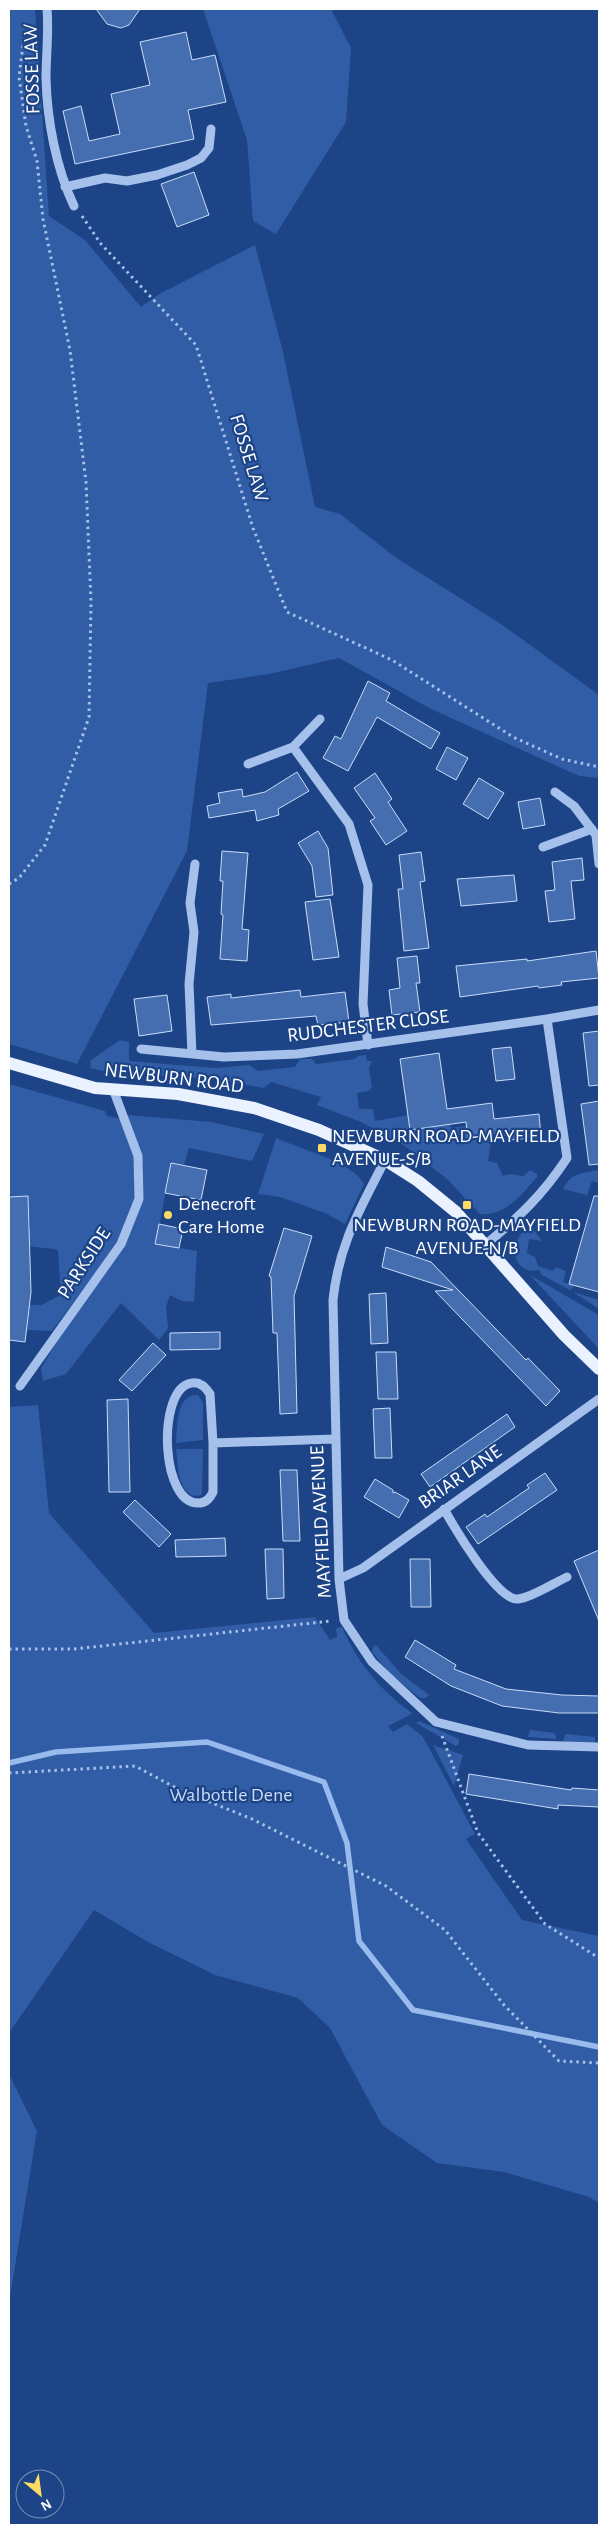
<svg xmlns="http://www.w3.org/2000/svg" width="608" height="2534" font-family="'Alegreya Sans',sans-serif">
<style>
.green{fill:#305da5}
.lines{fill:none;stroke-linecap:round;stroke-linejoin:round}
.stream{stroke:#98baed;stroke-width:5.5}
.building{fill:#456eb0;stroke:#cadcf8}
.path{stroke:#a5c0eb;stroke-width:3;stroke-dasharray:2.5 4;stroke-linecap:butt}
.minor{stroke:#a5c0eb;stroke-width:9}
.major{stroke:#eaf1ff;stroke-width:12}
.poi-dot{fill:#fcda63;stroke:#1c4487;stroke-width:2}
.labels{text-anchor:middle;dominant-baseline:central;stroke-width:4.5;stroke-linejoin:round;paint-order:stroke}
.street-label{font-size:20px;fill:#fff;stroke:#1c4487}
.poi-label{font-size:20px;fill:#fff;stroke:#1c4487;text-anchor:start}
.park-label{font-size:20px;fill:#cadcf8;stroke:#1c4487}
</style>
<rect width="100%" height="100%" fill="#1c4487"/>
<!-- green -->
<path class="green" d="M9,9H35L49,216L85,240L141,307L161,293L255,245L283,352L315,507L340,514L395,557L501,624L599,695V778L579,776L431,709L339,658L269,674L208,683L187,851L77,1064L9,1044Z
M203,9H331L351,48L346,122L276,234L253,221L247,140Z
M120,1040L129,1042V1061L216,1068L249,1065L258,1071L295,1067L300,1059H312L316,1064L355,1059L358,1056L366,1055L367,1061H372L369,1068L372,1087L368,1091L357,1093L359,1109H373L375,1121L408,1115L411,1130L449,1124L452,1128L467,1126L469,1139L492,1137L488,1161L497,1163L503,1176L510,1174L523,1176L530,1170L537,1174V1177C522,1194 506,1216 480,1214L447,1179L405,1146L361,1122L317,1105L321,1097L271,1082L264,1088L209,1078L121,1075L90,1068L91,1060Z
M9,1084L105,1111L107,1116L121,1119L135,1157L136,1197L118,1243L52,1331L27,1330L29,1305H41L61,1295L58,1250C41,1246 21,1249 9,1237V1230L30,1229L28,1196L11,1197V1194H9Z
M127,1115L212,1122L264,1134L252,1161L189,1148L184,1165L171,1163L156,1244L197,1251L194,1302L182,1301L170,1295L166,1307L168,1328L159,1340L121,1303L66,1374L43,1381L41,1368L142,1200L143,1165Z
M276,1138C298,1148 353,1162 364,1184L345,1224L325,1213L280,1197L258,1194Z
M599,1170V1183L592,1181L587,1195L563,1189C571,1173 582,1173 599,1170Z
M526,1229L530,1232L533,1229L542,1241L529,1239L527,1253L535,1257L538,1266L553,1271L556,1267L566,1271L563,1282L575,1286L570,1290L542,1275L539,1270C516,1276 505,1246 526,1229Z
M530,1275L599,1315V1349Z
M573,1292L599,1300V1309Z
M198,1395L203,1403V1440L176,1443C177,1428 176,1393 198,1395Z
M38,1405L49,1513L154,1633L315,1617L330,1640L337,1637L336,1628L342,1627C357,1662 380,1690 412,1713L410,1715L388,1726L393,1732L407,1724L422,1736L427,1744L475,1834L466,1839L522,1920L599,1936V2203L589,2197L504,2172L437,2163L382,2125L330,2028L298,1998L215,1975L148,1942L94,1910L9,2033V1407Z
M176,1449H203L202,1495L194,1496C177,1490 178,1464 176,1449Z
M376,1645L401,1674L429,1695L426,1698H420L389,1673L372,1652L373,1647Z
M419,1721L459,1739V1744L456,1746L416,1723Z
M530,1730L555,1733L556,1739L528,1737Z
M565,1734L595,1737V1742L585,1744L563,1742Z
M433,1745L463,1755L454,1786Z
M9,2074L37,2131L9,2303Z"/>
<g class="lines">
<!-- stream -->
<path class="stream" d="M9,1763L56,1752L207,1742L324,1782L347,1843L359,1941L413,2010L599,2047"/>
</g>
<!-- building -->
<path class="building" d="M96,9H140L129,25L121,28L107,24Z
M186,32L192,60L215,55L226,102L188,110L194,139L75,164L63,111L81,106L89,141L120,134L111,94L150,85L140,42Z
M194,172L209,215L177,227L161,184Z
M368,681L390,693L386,701L440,733L431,749L377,717L348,771L323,758L335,736L341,739Z
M447,747L468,758L456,780L436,769Z
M297,772L309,791L278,809L279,815L257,821L255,810L209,818L207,806L220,803L218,793L242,789L243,797L265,792Z
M375,773L392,799L388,802L407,831L386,845L370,821L375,818L354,788Z
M479,778L504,793L488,819L463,804Z
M540,798L545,825L523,829L518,802Z
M318,831L328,848L333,895L316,897L312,866L298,843Z
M222,851L248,853L242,929L249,930L247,961L220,959L223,915L221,914L223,881H220Z
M421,852L425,881L420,882L429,948L404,951L398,889H403L399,855Z
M582,858L584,880L571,881L575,919L549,922L545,891L555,890L552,862Z
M514,875L517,901L461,906L457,879Z
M330,899L339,957L313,960L305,902Z
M596,951L599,978L561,982L562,985L539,988L538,986L460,997L456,966L527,959V961Z
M417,956L420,983H416L420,1012L392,1015L389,990L400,988L397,958Z
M300,990L301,997L345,992L349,1022L318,1025L316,1016L211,1025L207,997L231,994V998Z
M167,995L172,1031L139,1036L134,999Z
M599,1031V1085L589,1086L583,1033Z
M511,1047L515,1079L496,1081L492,1049Z
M439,1053L447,1109L492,1103L494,1119L539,1114L541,1137L510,1140L509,1135L468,1139L466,1122L410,1130L400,1059Z
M599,1101V1164L589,1165L581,1104Z
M171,1163L207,1170L201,1200L165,1193Z
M28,1196L31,1292L25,1342L9,1340V1197Z
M594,1196H599V1292L569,1284Z
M159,1224L183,1229L179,1248L155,1244Z
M284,1228L312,1236L294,1296L297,1413L280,1414L277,1333H273L271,1277L269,1276Z
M386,1247L431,1262L526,1360L528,1358L560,1391L546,1406L435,1291L453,1290L382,1267Z
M386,1293L388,1343L371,1344L369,1294Z
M220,1332V1349L170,1350V1333Z
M153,1343L166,1355L132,1391L119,1380Z
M376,1352H396L398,1399H378Z
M128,1399L130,1492H109L107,1400Z
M390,1408L392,1458H375L373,1409Z
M507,1414L515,1427L430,1487L421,1474Z
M280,1470H297L300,1541H283Z
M545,1473L557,1490L478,1544L466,1527L485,1514L487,1517L529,1488L527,1485Z
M375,1479L393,1490V1493L395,1492L409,1500L399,1518L364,1497Z
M135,1500L171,1534L159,1547L123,1512Z
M225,1538L226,1556L176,1557L175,1540Z
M265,1549H283L284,1598L267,1599Z
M599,1550V1621L574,1561Z
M410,1559H430L431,1607H411Z
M415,1640L456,1665L454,1669L506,1689L562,1695L599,1696V1713H559L502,1706L451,1686L405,1657Z
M469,1774L571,1790L572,1788L599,1790V1807L558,1805V1809L466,1794Z"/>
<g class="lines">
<!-- path -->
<path class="path" d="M82,216L101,244L196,345L253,528L287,612L392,660L513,737L562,759L599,767
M9,884L19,878L45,845L89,717L91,602L86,482L70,350L43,219L37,161L26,126L19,77L23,45L33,41
M9,1649H74L331,1621
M442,1736L478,1833L545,1924L599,1958
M9,1773L135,1766L180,1790L252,1819L386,1886L445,1930L504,2005L559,2061L599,2063"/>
<!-- minor -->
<path class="minor" d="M47,9C49,32 46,55 46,78C47,120 56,168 74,206
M65,187L105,178L127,181L157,175L187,165L201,158L209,148L211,129
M293,747L349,824L368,885L363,1004L368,1045
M248,764L293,747L320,719
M555,792L574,806L596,835L599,864
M543,847L592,829
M141,1049L224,1057L297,1054L547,1019L599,1010
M192,1054L189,984L194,932L190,903L195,864
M385,1160C360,1210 339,1243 333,1300L339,1579L344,1620L372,1662L436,1722L528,1745L599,1747
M485,1245C519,1217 542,1196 567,1158L547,1019
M20,1386L121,1244L139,1199L138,1156L113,1089
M213,1443V1492C210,1498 207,1502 200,1503C161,1507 157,1395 188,1384C198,1380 205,1386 210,1394L213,1443L335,1439
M444,1509C454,1527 498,1602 518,1599C531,1598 554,1583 567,1577
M339,1579L363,1568L599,1399"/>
<!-- major -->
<path class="major" d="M9,1063L95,1088L178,1094L254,1108L319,1130L385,1160L418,1181L456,1212L564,1335L599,1369"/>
</g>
<!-- markers -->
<g class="poi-dot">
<rect x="317" y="1143" width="10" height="10" rx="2.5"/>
<rect x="462" y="1200" width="10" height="10" rx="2.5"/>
<circle cx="168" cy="1215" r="5"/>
</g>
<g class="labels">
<!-- street labels -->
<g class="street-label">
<text transform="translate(32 69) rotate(-92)">FOSSE LAW</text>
<text transform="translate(249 458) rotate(73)">FOSSE LAW</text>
<text transform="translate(368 1026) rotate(-7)">RUDCHESTER CLOSE</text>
<text transform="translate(174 1078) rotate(7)">NEWBURN ROAD</text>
<text transform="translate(84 1263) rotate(-57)">PARKSIDE</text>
<text transform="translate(460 1477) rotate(-35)">BRIAR LANE</text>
<text transform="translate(321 1522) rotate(-93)">MAYFIELD AVENUE</text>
</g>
<!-- poi labels -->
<g class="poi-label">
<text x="332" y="1136">NEWBURN ROAD-MAYFIELD<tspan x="332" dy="23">AVENUE-S/B</tspan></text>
<text x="178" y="1204">Denecroft<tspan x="178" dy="23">Care Home</tspan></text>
<text x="467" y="1225" text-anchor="middle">NEWBURN ROAD-MAYFIELD<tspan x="467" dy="23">AVENUE-N/B</tspan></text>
</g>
<!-- park labels -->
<g class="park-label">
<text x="231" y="1795">Walbottle Dene</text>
</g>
</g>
<!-- border -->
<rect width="608" height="2534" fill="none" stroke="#ffffff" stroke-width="20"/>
<!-- north arrow -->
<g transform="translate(40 2494) rotate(151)"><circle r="24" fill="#1c4487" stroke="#778fb7"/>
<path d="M0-4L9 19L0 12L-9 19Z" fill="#fcda63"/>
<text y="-8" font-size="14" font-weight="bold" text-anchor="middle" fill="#ffffff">N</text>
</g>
</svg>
